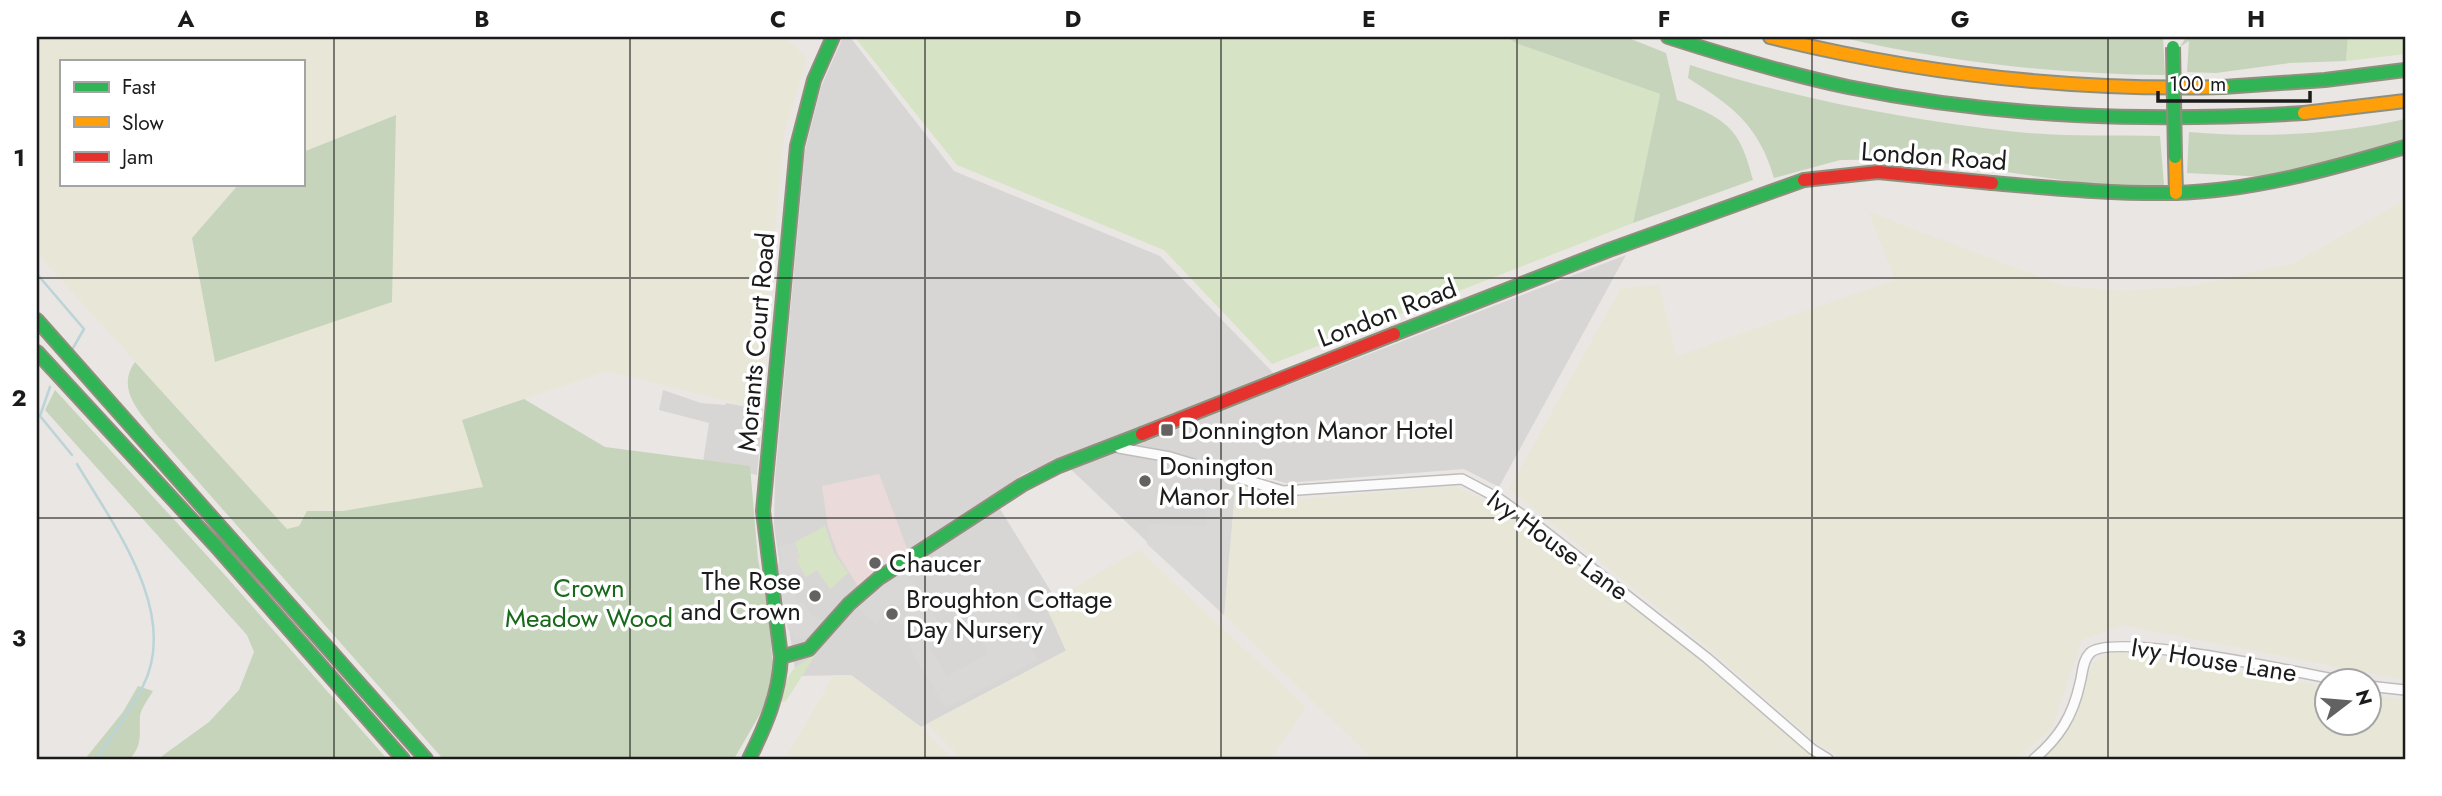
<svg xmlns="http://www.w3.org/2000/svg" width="2442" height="796" font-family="Jost,sans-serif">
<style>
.residential{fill:#d8d6d5}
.commercial{fill:#eadbda}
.farmland{fill:#e8e7d7;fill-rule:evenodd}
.grass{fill:#d7e3c5}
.forest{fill:#c6d4bb}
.parking{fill:#d9d8d7}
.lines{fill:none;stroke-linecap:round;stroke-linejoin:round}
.stream{stroke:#bbd4d8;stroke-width:2.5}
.street-casing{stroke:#bfbdbc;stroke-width:12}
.fast-casing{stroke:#8f8f7e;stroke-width:16}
.slow-casing{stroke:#8f8f7e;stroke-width:16}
.jam-casing{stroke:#8f8f7e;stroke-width:16}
.street{stroke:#fcfbfb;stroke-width:9}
.fast{stroke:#30b455;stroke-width:12}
.slow{stroke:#ff9f0a;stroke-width:12}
.jam{stroke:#e5322d;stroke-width:12}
.fast-bridge-casing{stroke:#8f8f7e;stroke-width:16;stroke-linecap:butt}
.fast-bridge{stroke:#30b455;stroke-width:12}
.grid{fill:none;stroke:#1b1b1b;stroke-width:2;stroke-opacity:0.55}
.poi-dot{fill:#636261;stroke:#fff;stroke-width:2.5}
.labels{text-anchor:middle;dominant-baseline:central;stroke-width:7;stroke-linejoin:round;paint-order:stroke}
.street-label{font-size:26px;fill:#1b1b1b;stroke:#fff}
.poi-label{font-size:26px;fill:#1b1b1b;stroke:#fff;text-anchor:start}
.park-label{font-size:26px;fill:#18691a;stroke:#fff}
.neatline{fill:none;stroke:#1b1b1b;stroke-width:2.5}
.grid-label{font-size:23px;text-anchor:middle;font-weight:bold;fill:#1b1b1b}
</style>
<rect width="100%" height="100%" fill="#e9e6e3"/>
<!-- residential -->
<path class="residential" d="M843,37H850L954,171L1160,256L1286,386L1626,255L1499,487L1464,469L1286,483L1242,471L1235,481L1224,615L1060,459L1023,474L992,496L1055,598L1045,605L1067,650L921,727L851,675L796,676L774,526L775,479L805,150L821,87Z
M663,390L701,403L725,405L726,403L763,410L757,475L703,462L709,423L659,410Z"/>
<!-- commercial -->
<path class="commercial" d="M879,474L908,551L858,586L838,555L828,527L822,486Z"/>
<!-- farmland -->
<path class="farmland" d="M37,37H785L807,58L784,133L759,409L607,371L463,419L483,487L343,511L323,509L299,526L287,529L37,253ZM61,61H303V152L395,115L216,362L192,239L239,184H61Z
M2405,200V680L2122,625L2082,640L2052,728L2016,759H1844L1814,741L1706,646L1509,489L1621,288L1659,285L1676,356L1895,280L1869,212L2063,286L2126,291L2192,286L2294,263Z
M1235,481L1281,501L1454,486L1538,526L1706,659L1821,759H1373L1224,615Z
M1139,550L1306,707L1270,759H962L927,724L1066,651L1045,604Z
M2114,651L2326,687V722H2368L2369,694L2405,700V759H2035L2060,737L2094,662Z
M834,675H851L921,727L952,759H785Z"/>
<!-- grass -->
<path class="grass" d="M859,37H1506L1518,44L1660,94L1633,223L1272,364L1164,250L957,165L857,40Z
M2348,37H2405V54L2346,61Z
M825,526L834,553L848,573L830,589L817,570L806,577L796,559L800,557L795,542Z
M816,654L786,701L782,702C787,672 790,669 816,654Z"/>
<!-- forest -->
<path class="forest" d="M1506,37H1626L1666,53L1677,100C1727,119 1740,128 1753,180L1633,223L1660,94L1518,44Z
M1840,37H2163L2165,75C2055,74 1947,62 1840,37Z
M2186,37H2348L2346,61L2289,63L2216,73L2187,72L2189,41L2180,47Z
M1690,65C1796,99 1906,120 2017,132C2064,137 2113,135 2160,136L2164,185L2112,187L1915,159L1840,160L1774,178C1759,126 1733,106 1688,78Z
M396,115L392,302L215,362L192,238L239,184H303V152Z
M2405,119V141L2267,177L2187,173L2189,132C2260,138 2335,135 2405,119Z
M135,362L287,529L299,526L307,511H343L483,487L462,420L524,399L605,447L750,466L758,560L768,609L773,668L764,707L734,759H443L158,436C141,413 115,390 135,362Z
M55,390L223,573L387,759H158L209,722L239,690L254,652L247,635L45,410Z
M138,686L153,691C149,698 141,708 140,716C139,735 143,744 130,759H85L123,712Z"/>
<!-- parking -->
<path class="parking" d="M1208,489L1235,490L1224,615L1147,544L1148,524L1206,526Z
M795,542L800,557L796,560L802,572L795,576L793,584L797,604L803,601L813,617L824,620L805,638L796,639L788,629L776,564L783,563L780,547Z
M902,567L919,590L896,608L903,617L925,602L942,628L925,639L947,677L988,653L981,640L974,645L958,618L1006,591L1037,660L946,708L915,658L910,647L911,631L895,620L882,618L876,625L856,605Z"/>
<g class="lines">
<!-- stream -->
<path class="stream" d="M37,274L84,329L73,348
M50,387L40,416L72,455
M77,464C114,526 180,613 143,686C130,711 112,735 97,759"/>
<defs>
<path id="street" d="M1115,445L1119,448L1170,457L1283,491L1462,479L1498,498L1538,526L1707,658L1812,749L1828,759
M2368,686L2405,690
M2034,759C2059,738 2073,716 2080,683C2083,673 2082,661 2090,653C2111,631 2301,673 2338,680"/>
<path id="fast" d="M1668,37C1727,56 1787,74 1848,87C1999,118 2151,122 2304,113
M2223,87L2325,80L2405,70
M1992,183C2052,188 2113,194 2174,193C2253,191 2330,169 2405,147
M37,320L426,759
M1394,334L1609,250L1804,180
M37,352L215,545L403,759
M781,657L809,649L849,604L879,578L1022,485L1059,466L1142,434
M749,759C766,725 779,695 781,657L763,511L797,146L814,80L833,37"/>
<path id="slow" d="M1770,37C1920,74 2069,91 2223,87
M2304,113L2405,101
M2175,157L2176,193"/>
<path id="jam" d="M1804,180L1878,172L1992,183
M1142,434L1394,334"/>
</defs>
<!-- street casing -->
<use href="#street" class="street-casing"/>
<!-- fast casing -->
<use href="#fast" class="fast-casing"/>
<!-- slow casing -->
<use href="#slow" class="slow-casing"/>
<!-- jam casing -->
<use href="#jam" class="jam-casing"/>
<!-- street -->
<use href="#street" class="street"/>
<!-- fast -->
<use href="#fast" class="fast"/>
<!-- slow -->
<use href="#slow" class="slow"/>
<!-- jam -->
<use href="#jam" class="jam"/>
<defs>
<path id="fast-bridge" d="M2173,47L2175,157"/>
</defs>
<!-- fast-bridge casing -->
<use href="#fast-bridge" class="fast-bridge-casing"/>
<!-- fast-bridge -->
<use href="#fast-bridge" class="fast-bridge"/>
</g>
<!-- grid -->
<path class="grid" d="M334,37V759M630,37V759M925,37V759M1221,37V759M1517,37V759M1812,37V759M2108,37V759M37,278H2405M37,518H2405"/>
<!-- markers -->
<g class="poi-dot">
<rect x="1160" y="423" width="14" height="14" rx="3.5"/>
<circle cx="1145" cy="481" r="7"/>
<circle cx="875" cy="563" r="7"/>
<circle cx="815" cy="596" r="7"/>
<circle cx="892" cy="614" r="7"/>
</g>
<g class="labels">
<!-- street labels -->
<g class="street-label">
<text transform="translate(1934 156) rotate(4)">London Road</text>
<text transform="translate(1387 313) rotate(-21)">London Road</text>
<text transform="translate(756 342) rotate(-85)">Morants Court Road</text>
<text transform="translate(1558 545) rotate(36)">Ivy House Lane</text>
<text transform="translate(2214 660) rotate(9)">Ivy House Lane</text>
</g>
<!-- poi labels -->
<g class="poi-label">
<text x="1181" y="430">Donnington Manor Hotel</text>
<text x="1159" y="466">Donington<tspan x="1159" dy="30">Manor Hotel</tspan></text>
<text x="889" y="563">Chaucer</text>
<text x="801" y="581" text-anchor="end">The Rose<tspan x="801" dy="30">and Crown</tspan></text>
<text x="906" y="599">Broughton Cottage<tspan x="906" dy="30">Day Nursery</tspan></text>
</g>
<!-- park labels -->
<g class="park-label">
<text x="589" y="588">Crown<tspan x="589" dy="30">Meadow Wood</tspan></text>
</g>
</g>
<!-- border -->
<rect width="2442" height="796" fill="none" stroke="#ffffff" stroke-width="77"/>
<!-- legend -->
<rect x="60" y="60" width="245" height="126" fill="#ffffff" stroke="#a4a4a4" stroke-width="2"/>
<rect x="74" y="82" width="35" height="10" fill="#30b455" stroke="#a4a4a4" stroke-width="2"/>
<text x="122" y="94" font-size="21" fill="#1b1b1b">Fast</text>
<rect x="74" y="117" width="35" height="10" fill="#ff9f0a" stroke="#a4a4a4" stroke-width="2"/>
<text x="122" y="130" font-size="21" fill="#1b1b1b">Slow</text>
<rect x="74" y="152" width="35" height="10" fill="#e5322d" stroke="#a4a4a4" stroke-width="2"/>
<text x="122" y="164" font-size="21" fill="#1b1b1b">Jam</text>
<!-- north arrow -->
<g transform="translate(2348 702) rotate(74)"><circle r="33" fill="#ffffff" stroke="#a4a4a4" stroke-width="2"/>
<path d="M0-5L12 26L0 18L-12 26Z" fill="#636261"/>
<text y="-10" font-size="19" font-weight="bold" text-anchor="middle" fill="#1b1b1b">N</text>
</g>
<!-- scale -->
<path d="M2158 91v10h152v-10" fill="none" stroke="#1b1b1b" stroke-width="3.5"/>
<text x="2169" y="91" font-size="21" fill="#1b1b1b" stroke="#ffffff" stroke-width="5" paint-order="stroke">100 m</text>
<rect x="38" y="38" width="2366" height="720" class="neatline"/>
<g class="grid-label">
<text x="186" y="27">A</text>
<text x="482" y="27">B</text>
<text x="778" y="27">C</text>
<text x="1073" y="27">D</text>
<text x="1369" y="27">E</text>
<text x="1664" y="27">F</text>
<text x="1960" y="27">G</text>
<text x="2256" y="27">H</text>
<text x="19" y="166">1</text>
<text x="19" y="406">2</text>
<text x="19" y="646">3</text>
</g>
</svg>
